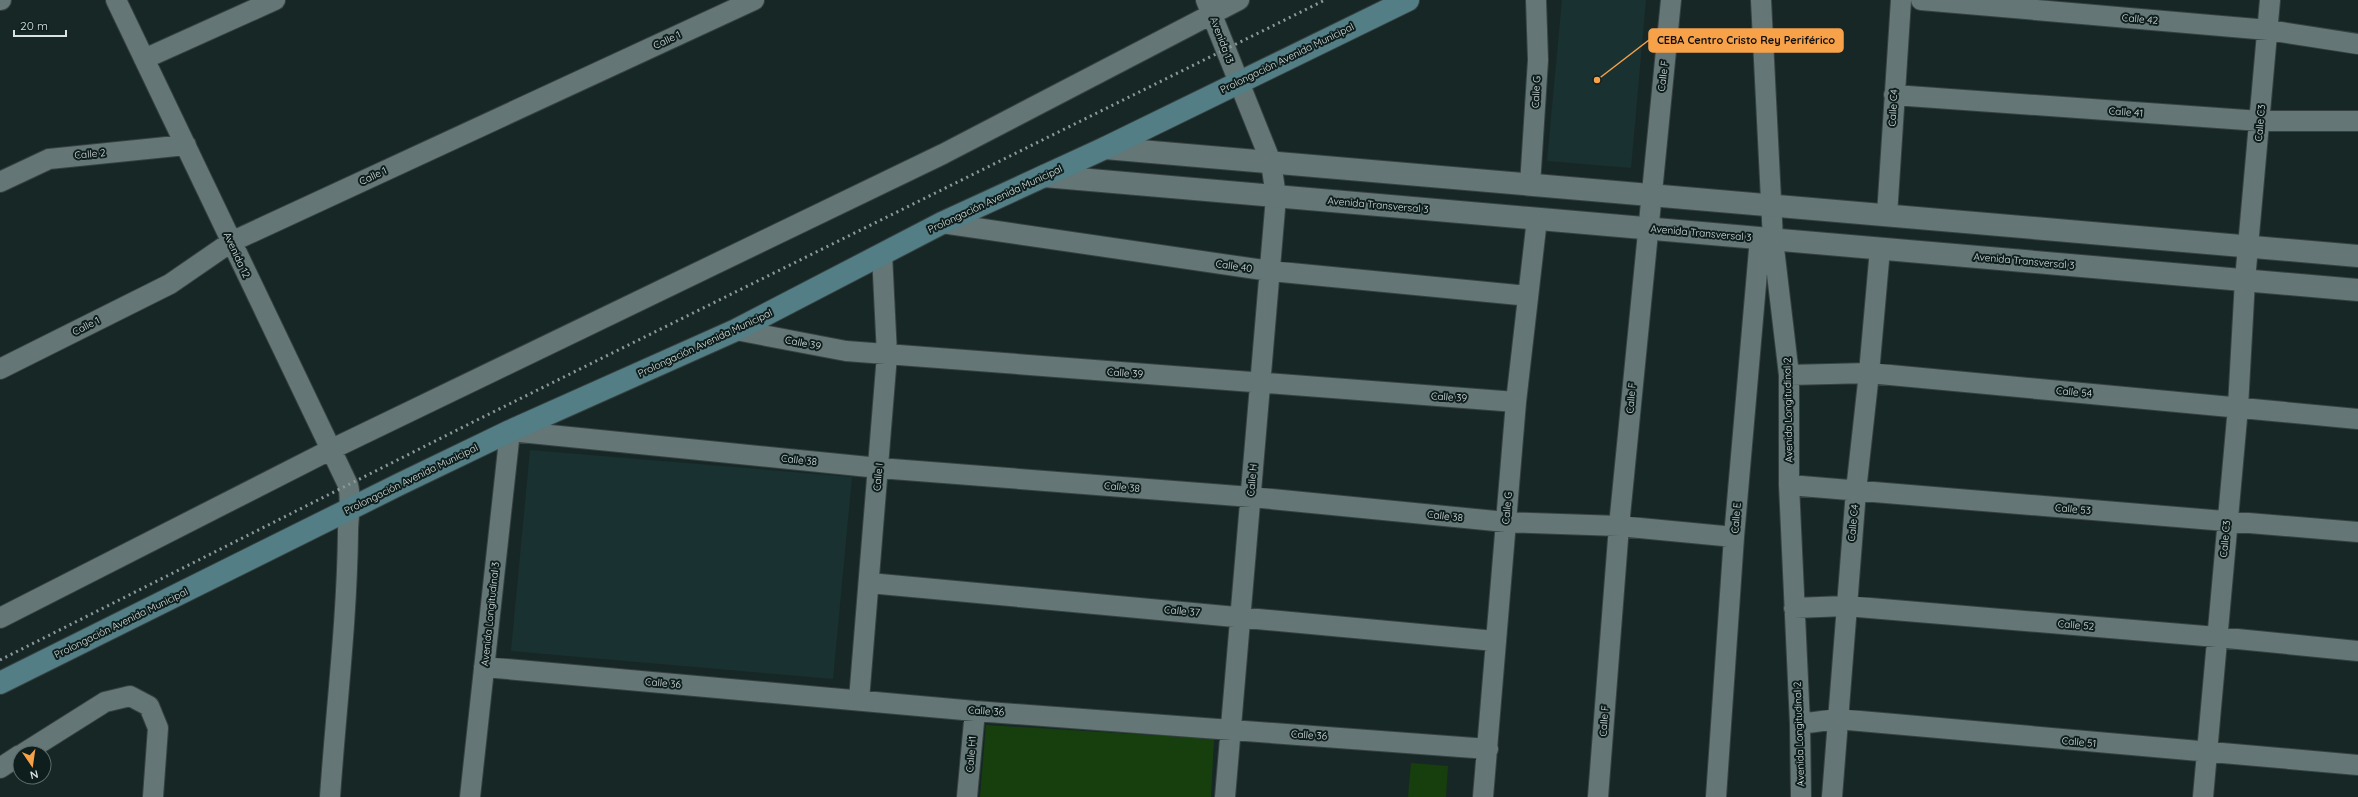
<svg xmlns="http://www.w3.org/2000/svg" width="2358" height="797" font-family="Quicksand,sans-serif">
<style>
.built{fill:#193231}
.green{fill:#173f0e}
.lines{fill:none;stroke-linecap:round;stroke-linejoin:round}
.minor-casing{stroke:#364241;stroke-width:22}
.tertiary-casing{stroke:#364241;stroke-width:24}
.secondary-casing{stroke:#364241;stroke-width:24}
.minor{stroke:#647675;stroke-width:20}
.tertiary{stroke:#647675;stroke-width:22}
.secondary{stroke:#537e85;stroke-width:22}
.rail{stroke:#8b9897;stroke-width:3;stroke-dasharray:2 4;stroke-linecap:butt}
.labels{text-anchor:middle;dominant-baseline:central;stroke-width:4;stroke-linejoin:round;paint-order:stroke}
.street-label{font-size:10px;fill:#d8e2e1;stroke:#0e1e1d}
.leader{fill:none;stroke:#f7a149;stroke-width:1.5}
.callout-dot{fill:#f7a149;stroke:#0e1e1d;stroke-width:1.5}
.callout{fill:#f7a149;stroke:#f7a149;stroke-width:1.5}
.callout-label{font-size:11px;text-anchor:middle;font-weight:bold;fill:#111}
</style>
<rect width="100%" height="100%" fill="#172726"/>
<!-- built -->
<path class="built" d="M1562,0H1646L1631,168L1547,161Z
M530,450L852,477L833,679L511,651Z"/>
<!-- green -->
<path class="green" d="M986,725L1214,739L1211,797H980Z
M1411,763L1448,766L1446,797H1408Z"/>
<g class="lines">
<defs>
<path id="minor" d="M0,0H1
M116,0L348,485C352,500 348,517 348,532C347,621 336,709 330,797
M1206,0L1271,162L1276,197L1225,797
M1761,0L1773,240L1789,375V485L1800,724L1801,797
M1921,0L2268,30L2358,44
M144,59L275,0
M1894,95L2260,121H2358
M0,182L49,159L186,145
M1530,185L1538,60L1536,0
M1887,215L1901,0
M942,223L1270,271L1528,296
M736,330L846,351L1516,402
M0,369L170,284L231,242L754,0
M1789,375L1869,373L2358,419
M1789,485L2358,532
M869,583L1495,641
M1794,608L1846,606L2217,637L2358,651
M0,618L330,450L943,154L1239,0
M484,667L975,711L1488,749
M859,700L887,355L882,254
M1800,724L1837,719L2358,765
M24,753L105,702L130,696L149,706L158,728L153,797
M0,768L20,755
M470,797L510,431L879,468L1251,497L1506,522L1619,526L1734,537
M967,797L975,711
M1483,797L1516,402L1537,219
M1598,797L1619,526L1671,0
M1716,797L1734,537L1760,238
M1832,797L1856,491L1869,373L1880,249
M2203,797L2238,407L2245,280L2270,0"/>
<path id="tertiary" d="M1105,148L2358,256
M1044,176L2358,290"/>
<path id="secondary" d="M0,683L400,484L510,431L736,330L942,223L1105,148L1408,0"/>
</defs>
<!-- minor casing -->
<use href="#minor" class="minor-casing"/>
<!-- tertiary casing -->
<use href="#tertiary" class="tertiary-casing"/>
<!-- secondary casing -->
<use href="#secondary" class="secondary-casing"/>
<!-- minor -->
<use href="#minor" class="minor"/>
<!-- tertiary -->
<use href="#tertiary" class="tertiary"/>
<!-- secondary -->
<use href="#secondary" class="secondary"/>
<!-- rail -->
<path class="rail" d="M0,660L473,422L1325,0"/>
</g>
<g class="labels">
<!-- street labels -->
<g class="street-label">
<text transform="translate(2140 19) rotate(5)">Calle 42</text>
<text transform="translate(667 40) rotate(-25)">Calle 1</text>
<text transform="translate(1222 40) rotate(69)">Avenida 13</text>
<text transform="translate(1287 58) rotate(-26)">Prolongación Avenida Municipal</text>
<text transform="translate(1663 76) rotate(-84)">Calle F</text>
<text transform="translate(1536 92) rotate(-87)">Calle G</text>
<text transform="translate(1893 108) rotate(-87)">Calle C4</text>
<text transform="translate(2126 112) rotate(4)">Calle 41</text>
<text transform="translate(2260 123) rotate(-85)">Calle C3</text>
<text transform="translate(90 154) rotate(-5)">Calle 2</text>
<text transform="translate(373 176) rotate(-25)">Calle 1</text>
<text transform="translate(995 199) rotate(-25)">Prolongación Avenida Municipal</text>
<text transform="translate(1378 205) rotate(5)">Avenida Transversal 3</text>
<text transform="translate(1701 233) rotate(5)">Avenida Transversal 3</text>
<text transform="translate(237 255) rotate(65)">Avenida 12</text>
<text transform="translate(2024 261) rotate(5)">Avenida Transversal 3</text>
<text transform="translate(1234 266) rotate(8)">Calle 40</text>
<text transform="translate(86 326) rotate(-27)">Calle 1</text>
<text transform="translate(705 343) rotate(-25)">Prolongación Avenida Municipal</text>
<text transform="translate(803 343) rotate(11)">Calle 39</text>
<text transform="translate(1125 373) rotate(4)">Calle 39</text>
<text transform="translate(2074 392) rotate(5)">Calle 54</text>
<text transform="translate(1449 397) rotate(4)">Calle 39</text>
<text transform="translate(1631 398) rotate(-85)">Calle F</text>
<text transform="translate(1788 410) rotate(-91)">Avenida Longitudinal 2</text>
<text transform="translate(799 460) rotate(6)">Calle 38</text>
<text transform="translate(878 477) rotate(-85)">Calle I</text>
<text transform="translate(411 479) rotate(-26)">Prolongación Avenida Municipal</text>
<text transform="translate(1252 480) rotate(-85)">Calle H</text>
<text transform="translate(1122 487) rotate(5)">Calle 38</text>
<text transform="translate(1507 508) rotate(-85)">Calle G</text>
<text transform="translate(2073 509) rotate(5)">Calle 53</text>
<text transform="translate(1445 516) rotate(6)">Calle 38</text>
<text transform="translate(1736 518) rotate(-85)">Calle E</text>
<text transform="translate(1853 523) rotate(-85)">Calle C4</text>
<text transform="translate(2225 539) rotate(-85)">Calle C3</text>
<text transform="translate(1182 611) rotate(5)">Calle 37</text>
<text transform="translate(490 614) rotate(-84)">Avenida Longitudinal 3</text>
<text transform="translate(121 623) rotate(-26)">Prolongación Avenida Municipal</text>
<text transform="translate(2076 625) rotate(5)">Calle 52</text>
<text transform="translate(663 683) rotate(5)">Calle 36</text>
<text transform="translate(986 711) rotate(4)">Calle 36</text>
<text transform="translate(1604 721) rotate(-86)">Calle F</text>
<text transform="translate(1799 734) rotate(-92)">Avenida Longitudinal 2</text>
<text transform="translate(1309 735) rotate(4)">Calle 36</text>
<text transform="translate(2079 742) rotate(5)">Calle 51</text>
<text transform="translate(971 754) rotate(-85)">Calle H1</text>
</g>
</g>
<!-- callouts -->
<path class="leader" d="M1597 80L1649 40"/>
<circle class="callout-dot" cx="1597" cy="80" r="4"/>
<rect class="callout" x="1649" y="29" width="194" height="23" rx="4"/>
<g class="callout-label">
<text x="1746" y="44">CEBA Centro Cristo Rey Periférico</text>
</g>
<!-- north arrow -->
<g transform="translate(32 765) rotate(167)"><circle r="19" fill="#0e1e1d" stroke="#5f6c6b"/>
<path d="M0-3L7 15L0 10L-7 15Z" fill="#f7a149"/>
<text y="-6" font-size="11" font-weight="bold" text-anchor="middle" fill="#d8e2e1">N</text>
</g>
<!-- scale -->
<path d="M14 30v6h52v-6" fill="none" stroke="#d8e2e1" stroke-width="2"/>
<text x="20" y="30" font-size="12" fill="#d8e2e1" stroke="#0e1e1d" stroke-width="3" paint-order="stroke">20 m</text>
</svg>
